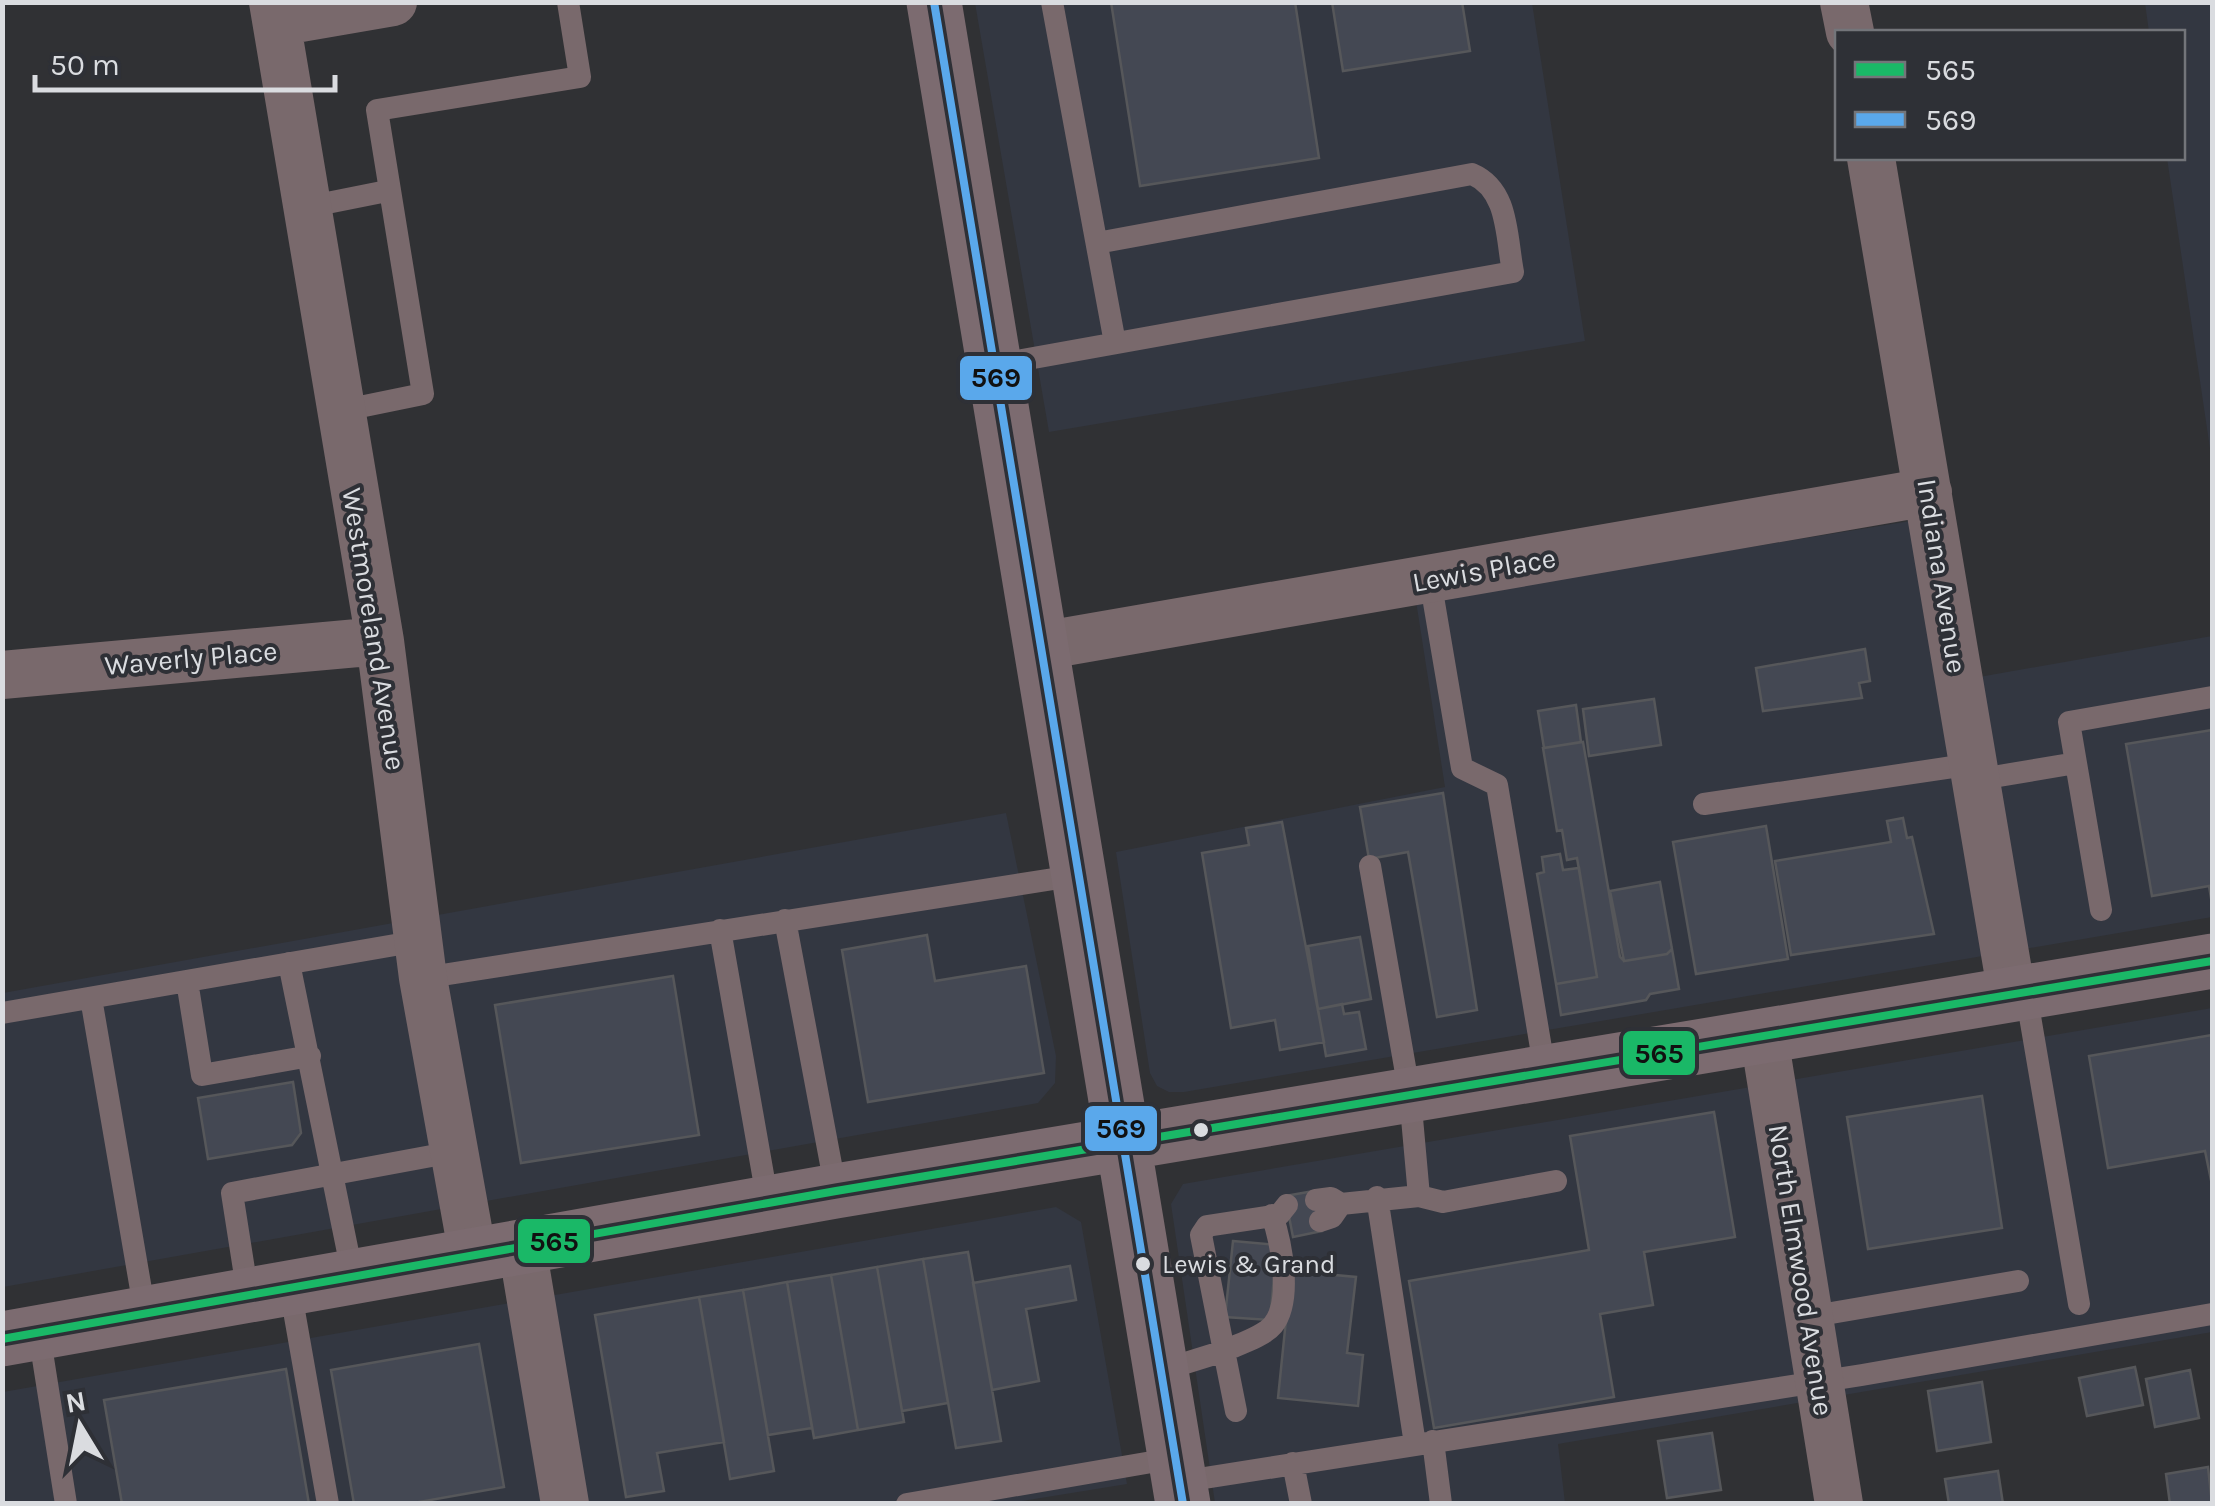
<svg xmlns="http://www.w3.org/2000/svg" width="2215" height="1506" font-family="Karla,sans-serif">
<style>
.built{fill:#333741}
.building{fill:#444853;stroke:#56575a;stroke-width:2.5}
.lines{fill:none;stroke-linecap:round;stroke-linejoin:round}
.service{stroke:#79696c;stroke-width:22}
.minor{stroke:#79696c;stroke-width:48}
.secondary{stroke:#7c6b70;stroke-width:55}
.bus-1-casing{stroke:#2e3036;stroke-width:15}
.bus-2-casing{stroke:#2e3036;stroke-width:15}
.bus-1{stroke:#1ab867;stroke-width:8}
.bus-2{stroke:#5aa8eb;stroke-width:8}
.bus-dot{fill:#dadce0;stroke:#2e3036;stroke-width:4}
.labels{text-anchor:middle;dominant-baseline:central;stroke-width:8;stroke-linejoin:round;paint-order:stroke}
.bus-label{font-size:26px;fill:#dadce0;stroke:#2e3036;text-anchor:start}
.street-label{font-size:28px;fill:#dadce0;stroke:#2e3036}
.line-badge{stroke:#2e3036;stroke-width:4}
.pale-badge-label{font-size:28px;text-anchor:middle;font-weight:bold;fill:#111}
</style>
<rect width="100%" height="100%" fill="#303134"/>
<!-- built -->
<path class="built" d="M975,3H1532L1585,341L1049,432Z
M2145,3H2212V462L2167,158H2182V32H2149Z
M1923,519L1951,682L2212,636V917L1184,1092H1169L1157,1086L1150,1073L1116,852L1445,787L1416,601Z
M1006,813L1056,1056L1055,1083L1038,1103L3,1287V993Z
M2212,1008V1332L1558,1444L1565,1503H1215L1171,1204L1183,1184Z
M1056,1207L1081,1222L1127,1484L1004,1504H3V1392Z"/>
<!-- building -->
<path class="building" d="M1111,2H1295L1319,158L1140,186Z
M1332,2H1462L1470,51L1343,71Z
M1865,649L1870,681L1859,683L1862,698L1763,711L1756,668Z
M1654,699L1661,745L1589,756L1583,709Z
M1576,705L1581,742L1544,748L1538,711Z
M2212,730V904L2209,886L2152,896L2126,744Z
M1583,742L1620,957L1624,961L1667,954L1672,949L1679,989L1650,994L1646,1000L1561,1015L1556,984L1597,977L1577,858L1567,860L1562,830L1557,831L1543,748Z
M1443,793L1477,1010L1437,1017L1408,852L1369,859L1360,807Z
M1903,818L1907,838L1912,837L1934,934L1791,955L1775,861L1891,842L1887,821Z
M1282,822L1324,1042L1280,1050L1275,1020L1231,1028L1202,853L1249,845L1246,828Z
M1766,826L1788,959L1696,974L1673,842Z
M1560,854L1563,870L1579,868L1597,977L1556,984L1537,874L1544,872L1542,857Z
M1660,882L1672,949L1667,954L1624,961L1610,891Z
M927,935L935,981L1026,966L1044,1073L868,1102L842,950Z
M1360,937L1371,999L1318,1009L1308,946Z
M673,976L699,1135L521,1163L495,1005Z
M1342,1004L1344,1014L1359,1012L1366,1049L1326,1056L1318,1009Z
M2212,1035V1185L2205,1151L2108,1168L2089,1056Z
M293,1082L301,1133L292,1145L208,1159L198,1098Z
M1982,1096L2002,1228L1868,1249L1847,1117Z
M1714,1112L1735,1237L1644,1252L1653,1305L1600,1314L1614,1397L1434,1428L1409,1281L1589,1250L1570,1136Z
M1314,1191L1322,1231L1293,1237L1285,1196Z
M1233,1241L1277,1245L1270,1320L1225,1317Z
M968,1252L1001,1441L956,1448L923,1259Z
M923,1259L948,1403L902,1411L877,1267Z
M1070,1266L1076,1300L1026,1309L1039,1381L992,1390L973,1283Z
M877,1267L904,1422L858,1430L831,1275Z
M1291,1271L1356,1277L1347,1353L1363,1355L1358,1406L1278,1398Z
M831,1275L858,1430L814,1438L787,1282Z
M787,1282L812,1428L768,1435L743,1290Z
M743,1290L774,1471L730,1479L699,1297Z
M699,1297L724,1442L657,1453L664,1491L626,1497L595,1315Z
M479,1344L504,1487L408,1504H354L331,1370Z
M2135,1367L2143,1405L2087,1416L2079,1378Z
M286,1369L309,1504H122L104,1400Z
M2190,1370L2199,1418L2155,1427L2146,1379Z
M1982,1382L1991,1442L1937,1451L1928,1391Z
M1712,1433L1721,1490L1667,1498L1658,1441Z
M2208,1467L2212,1504H2170L2166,1474Z
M1998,1471L2003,1504H1949L1945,1479Z"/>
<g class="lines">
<!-- service -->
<path class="service" d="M1052,2L1115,343
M307,207L387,191
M994,365L1513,272C1506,236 1509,190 1472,174L1097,243
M340,411L423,394L377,110L580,77L568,2
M1430,579L1462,768L1497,785L1545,1072
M1975,780L2076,763
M1704,804L1973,764
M2101,910L2069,722L2212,697
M785,920L836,1191
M720,930L768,1203
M289,963L353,1277
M423,978L1079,875
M187,981L202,1075L310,1056
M2026,993L2079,1304
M91,998L145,1313
M2,1013L418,941
M1419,1196L1443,1202L1556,1181
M1377,1197L1415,1444
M1316,1200L1331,1198L1341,1204L1419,1196L1410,1096L1370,866
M1320,1221L1332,1217L1341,1204
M290,1288L328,1504
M248,1295L232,1193L453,1152
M1808,1317L2018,1281
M39,1333L66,1504
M1160,1371L1224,1351L1201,1235L1207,1226L1279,1215L1287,1205
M1236,1411L1224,1351C1239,1344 1263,1337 1273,1325C1293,1300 1281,1242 1272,1215
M1433,1441L1441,1504
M1293,1463L1301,1504
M1179,1482L1862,1375L2212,1314
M907,1504L1175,1458"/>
<!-- minor -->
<path class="minor" d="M273,2L380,641L423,978L473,1256
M1844,2L1850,32
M277,22L393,2
M1871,158L2012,995
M1041,646L1928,492
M2,675L380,641
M1764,1037L1839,1504
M522,1247L565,1504"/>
<!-- secondary -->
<path class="secondary" d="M934,2L1183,1504
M2,1339L836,1191L2212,961"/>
<defs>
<path id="bus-1" d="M2,1339L836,1191L2212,961"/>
<path id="bus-2" d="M934,2L1183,1504"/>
</defs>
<!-- bus-1 casing -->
<use href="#bus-1" class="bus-1-casing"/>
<!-- bus-2 casing -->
<use href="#bus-2" class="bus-2-casing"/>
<!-- bus-1 -->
<use href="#bus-1" class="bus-1"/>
<!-- bus-2 -->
<use href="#bus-2" class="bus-2"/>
</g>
<!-- markers -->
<g class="bus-dot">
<circle cx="1201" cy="1130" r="9"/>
<circle cx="1143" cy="1264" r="9"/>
</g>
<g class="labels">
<!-- bus labels -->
<g class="bus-label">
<text x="1162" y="1264">Lewis &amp; Grand</text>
</g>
<!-- street labels -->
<g class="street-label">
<text transform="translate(1484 570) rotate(-10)">Lewis Place</text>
<text transform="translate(1942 576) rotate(81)">Indiana Avenue</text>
<text transform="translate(374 629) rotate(81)">Westmoreland Avenue</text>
<text transform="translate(191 658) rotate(-5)">Waverly Place</text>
<text transform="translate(1801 1270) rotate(81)">North Elmwood Avenue</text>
</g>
</g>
<g class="line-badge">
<rect x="958" y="354" width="76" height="48" rx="10" fill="#5aa8eb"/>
<rect x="1621" y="1029" width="76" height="48" rx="10" fill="#1ab867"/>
<rect x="1083" y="1104" width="76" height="49" rx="10" fill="#5aa8eb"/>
<rect x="516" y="1217" width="76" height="48" rx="10" fill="#1ab867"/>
</g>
<g class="pale-badge-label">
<text x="996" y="387">569</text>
<text x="1659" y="1063">565</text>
<text x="1121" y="1138">569</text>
<text x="554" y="1251">565</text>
</g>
<!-- border -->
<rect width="2215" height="1506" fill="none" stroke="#dadce0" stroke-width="10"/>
<!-- legend -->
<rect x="1835" y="30" width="350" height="130" fill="#2e3036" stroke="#73757a" stroke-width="2.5"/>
<rect x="1855" y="62" width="50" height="15" fill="#1ab867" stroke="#73757a" stroke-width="2.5"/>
<text x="1925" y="80" font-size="30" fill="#dadce0">565</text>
<rect x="1855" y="112" width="50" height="15" fill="#5aa8eb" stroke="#73757a" stroke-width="2.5"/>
<text x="1925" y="130" font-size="30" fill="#dadce0">569</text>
<!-- north arrow -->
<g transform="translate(80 1426) rotate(350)" stroke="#2e3036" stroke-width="8" paint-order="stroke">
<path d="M0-8L18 38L0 25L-18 38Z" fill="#dadce0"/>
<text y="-15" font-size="28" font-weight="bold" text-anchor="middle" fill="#dadce0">N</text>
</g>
<!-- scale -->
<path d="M35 75v15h300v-15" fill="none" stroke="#dadce0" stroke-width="5"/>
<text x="50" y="75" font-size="30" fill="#dadce0" stroke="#2e3036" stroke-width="8" paint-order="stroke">50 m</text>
</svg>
